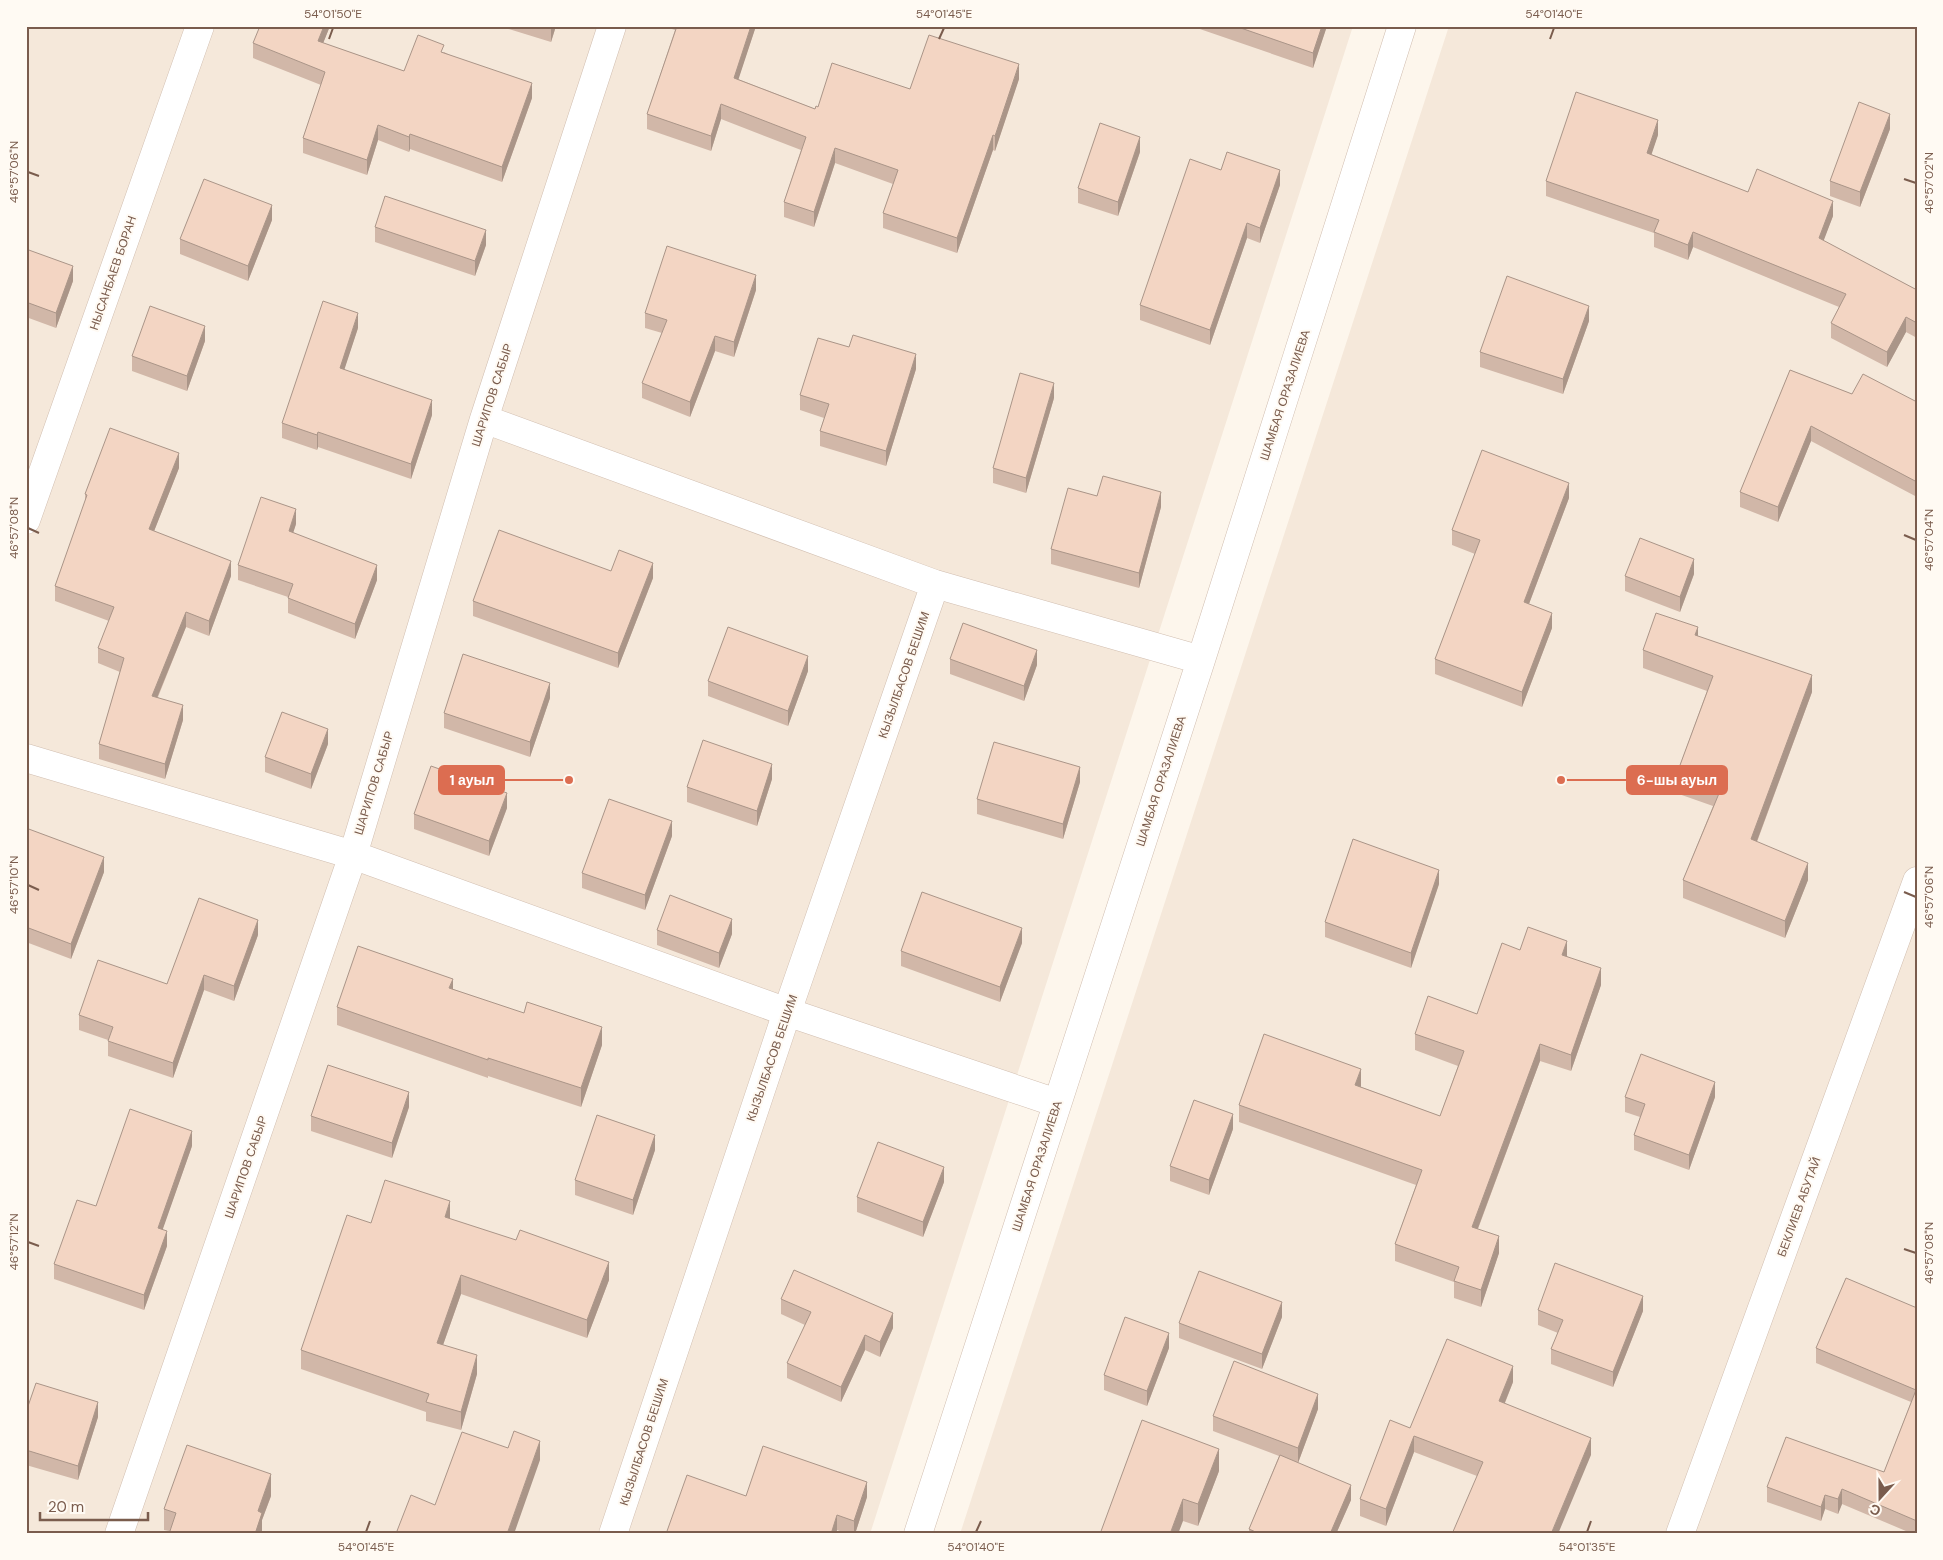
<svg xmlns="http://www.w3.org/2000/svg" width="1943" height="1560" font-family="'DM Sans',sans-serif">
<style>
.residential{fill:#f5e8da}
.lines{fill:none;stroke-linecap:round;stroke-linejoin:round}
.street-casing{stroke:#d1beb0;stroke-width:29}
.street{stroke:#fff;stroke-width:28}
.wall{fill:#d1b7a8}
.shaded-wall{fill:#aa9588}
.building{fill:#f3d5c3;stroke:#aa9588}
.ticks{fill:none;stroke:#7a5c4d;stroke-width:2}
.labels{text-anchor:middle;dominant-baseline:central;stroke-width:4;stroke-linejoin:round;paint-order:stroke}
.street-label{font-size:12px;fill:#7a5c4d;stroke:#fffaf3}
.leader{fill:none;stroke:#dc6d51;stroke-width:2}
.callout-dot{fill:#dc6d51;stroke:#fffaf3;stroke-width:2}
.callout{fill:#dc6d51;stroke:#dc6d51;stroke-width:2}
.callout-label{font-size:14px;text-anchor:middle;font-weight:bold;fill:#fff}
.neatline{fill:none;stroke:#7a5c4d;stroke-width:2}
.ticks-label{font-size:12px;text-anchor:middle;fill:#7a5c4d}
</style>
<rect width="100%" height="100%" fill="#fdf6ec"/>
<!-- residential -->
<path class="residential" d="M26,26H1353L870,1534H26Z
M1449,26H1917V1534H960Z"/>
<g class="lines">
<defs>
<path id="street" d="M484,419L935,584L1201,660
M26,520L200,26
M26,758L353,855L787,1012L1057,1103
M119,1534L353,855L484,419L612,26
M613,1534L787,1012L935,584
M918,1534L1201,660L1402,26
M1680,1534L1917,881"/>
</defs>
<!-- street casing -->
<use href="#street" class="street-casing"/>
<!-- street -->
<use href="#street" class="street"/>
</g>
<!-- wall -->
<path class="wall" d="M330,26L323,43L404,71L444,52L532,98L502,182L410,149L409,152L378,140L367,175L303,153V138L321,85L253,58V43Z
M499,26H556L551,42Z
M669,26H756L738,79L815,109L818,107L910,89L1019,79L995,151L993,150L957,253L883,228V213L893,184L835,163L814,227L784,217V202L801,150L721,119L711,151L647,129V114L675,30L669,28Z
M1194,26H1327L1313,68L1194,27Z
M1595,26H1605L1604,29Z
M1890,129L1860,207L1830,196V181Z
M1658,135L1651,154L1748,192L1833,216L1823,241L1917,290V338L1906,332L1887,367L1831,338V323L1839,307L1693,247L1688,260L1654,247V233L1546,196V181Z
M1140,152L1118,216L1078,203V188Z
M1221,170L1280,185L1260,243L1247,238L1210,345L1140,320V305Z
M272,220L248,281L180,254V239Z
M375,227L486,245L475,276L375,242Z
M26,249L73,281L56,328L26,317Z
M756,290L734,357L715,351L690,417L642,398V383L662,333L645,328V313Z
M1589,321L1563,394L1480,367V352Z
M358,328L344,369L432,415L411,479L318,447L317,450L282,438V423Z
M205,341L187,391L132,371V356Z
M916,369L886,466L820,446V431L824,418L800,410V395Z
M1790,370L1852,394L1917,402V497L1811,441L1778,522L1740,507V492Z
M1054,398L1026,493L993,483V468Z
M179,468L154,531L231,576L209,636L186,627L158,697L183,720L165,779L99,759V744L120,672L98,663V648L109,621L55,601V586L85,502V494Z
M1097,496L1161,507L1139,588L1051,564V549Z
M1569,498L1529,604L1552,628L1522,707L1435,674V659L1475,554L1452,545V530Z
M296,524L293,532L377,580L355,639L288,613V597L238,580V565Z
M611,571L653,578L618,668L473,616V601Z
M1694,574L1680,612L1625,591V576Z
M1698,636L1812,692L1757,842L1808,880L1785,938L1683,898V880L1713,806L1676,793V776L1707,691L1643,668V650Z
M950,659L1037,665L1024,701L950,674Z
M808,671L788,726L708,696V681Z
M550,698L530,757L444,728V713Z
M328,744L311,789L265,772V757Z
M772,779L757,826L687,802V787Z
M1080,782L1063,839L977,814V799Z
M507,808L489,856L414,829V814Z
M26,828L104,872L71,959L26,942Z
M672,836L645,910L582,888V873Z
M1439,884L1411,968L1325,937V922Z
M657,930L732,934L719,968L657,945Z
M258,935L234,1001L204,990L173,1078L108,1056V1040L79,1030V1015L167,984Z
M1022,943L1000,1002L901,966V951Z
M1520,950L1567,956L1601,985L1571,1071L1540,1061L1478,1229L1499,1253L1481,1307L1454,1298V1282L1395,1261V1244L1416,1185L1239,1122V1105L1361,1086V1087L1440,1116L1458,1066L1415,1050V1034L1477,1014Z
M453,989L602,1045L581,1107L488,1076V1078L337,1025V1007Z
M1625,1097H1715L1689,1170L1634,1150V1135L1640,1117L1625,1112Z
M409,1107L392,1158L311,1131V1116Z
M1233,1129L1209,1195L1170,1181V1166Z
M192,1146L162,1230L167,1246L144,1310L54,1279V1264Z
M655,1150L633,1215L575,1195V1180Z
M944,1182L923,1237L857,1212V1197Z
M450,1219L609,1280L587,1338L461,1294L443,1345L477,1374L461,1430L426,1421V1412L301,1369V1350L371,1223Z
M781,1299L893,1328L880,1357L865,1350L841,1402L787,1378V1363L805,1325L781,1314Z
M1917,1308V1534H1913L1842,1504L1838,1514L1825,1509L1821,1521L1767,1502V1487L1884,1472L1911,1402L1816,1363V1348Z
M1538,1310L1643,1311L1613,1387L1551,1364V1349L1558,1333L1538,1325Z
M1282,1317L1262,1369L1179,1338V1323Z
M1169,1348L1147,1406L1104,1390V1375Z
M1513,1382L1505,1403L1591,1455L1477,1476L1414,1452L1386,1526L1360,1516V1499L1410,1428Z
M1318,1409L1298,1463L1351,1500L1336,1534H1249V1529L1279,1456L1213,1431V1416Z
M26,1412L98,1417L78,1480L26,1465Z
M1219,1471L1198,1526L1183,1521L1100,1534Z
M271,1496L262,1520V1534L169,1531L164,1530V1509Z
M746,1496L867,1497L855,1534H848L837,1530L836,1534H666Z"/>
<!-- shaded-wall -->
<path class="shaded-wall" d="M324,26H330L318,56V41Z
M551,26H556L551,42Z
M751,26H756L734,93V78Z
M1322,26H1327L1313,68V53Z
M1019,64V79L995,151V136Z
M532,83V98L502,182V167Z
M721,104V119L711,151V136Z
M1890,114V129L1860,207V192Z
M1658,120V135L1647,168V153Z
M378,125V140L367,175V160Z
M410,134V149L409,152V137Z
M993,135V150L957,253V238Z
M1140,137V152L1118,216V202Z
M835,148V163L814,227V212Z
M1280,170V185L1260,243V228Z
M1833,201V216L1819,253V238Z
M272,205V220L248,281V266Z
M1247,223V238L1210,345V330Z
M486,230V245L475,276V261Z
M1693,232V247L1688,260V245Z
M73,266V281L56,328V313Z
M756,275V290L734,357V342Z
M1589,306V321L1563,394V379Z
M358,313V328L340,383V368Z
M1906,317V332L1887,367V352Z
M205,326V341L187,391V376Z
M715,336V351L690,417V402Z
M916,354V369L886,466V451Z
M1054,383V398L1026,493V478Z
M432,400V415L411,479V464Z
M1811,426V441L1778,522V507Z
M318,432V447L317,450V435Z
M179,453V468L149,544V529Z
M1569,483V498L1524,617V602Z
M1161,492V507L1139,588V573Z
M296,509V524L289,546V531Z
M1694,559V574L1680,612V597Z
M231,561V576L209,636V621Z
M653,563V578L618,668V653Z
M377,565V580L355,639V624Z
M186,612V627L152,710V696Z
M1552,613V628L1522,707V692Z
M1698,627V645L1695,635Z
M1037,650V665L1024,701V686Z
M808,656V671L788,726V711Z
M1812,675V692L1751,857V839Z
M550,683V698L530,757V742Z
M183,705V720L165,779V764Z
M328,729V744L311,789V774Z
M772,764V779L757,826V811Z
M1080,767V782L1063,839V824Z
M507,793V808L489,856V841Z
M672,821V836L645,910V895Z
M104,857V872L71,959V944Z
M1808,863V880L1785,938V921Z
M1439,870V884L1411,968V953Z
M732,919V934L719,968V953Z
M258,920V935L234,1001V986Z
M1022,928V943L1000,1002V987Z
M1567,941V958L1562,955Z
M1601,968V985L1571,1071V1055Z
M204,975V990L173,1078V1063Z
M453,979V997L449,988Z
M602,1027V1045L581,1107V1088Z
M1540,1044V1061L1472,1244V1227Z
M1361,1069V1086L1355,1102V1085Z
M1715,1082V1097L1689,1170V1155Z
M409,1092V1107L392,1158V1143Z
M1233,1114V1129L1209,1195V1180Z
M192,1131V1146L158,1243V1228Z
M655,1135V1150L633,1215V1200Z
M944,1167V1182L923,1237V1222Z
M450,1201V1219L445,1217Z
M167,1231V1246L144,1310V1295Z
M1499,1236V1253L1481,1307V1290Z
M609,1262V1280L587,1338V1320Z
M461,1275V1294L437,1362V1343Z
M1643,1296V1311L1613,1387V1372Z
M1282,1302V1317L1262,1369V1354Z
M893,1313V1328L880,1357V1342Z
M1169,1333V1348L1147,1406V1391Z
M865,1335V1350L841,1402V1387Z
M477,1355V1374L461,1430V1412Z
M1513,1366V1382L1499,1417V1401Z
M1318,1394V1409L1298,1463V1448Z
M98,1402V1417L78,1480V1466Z
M1414,1436V1452L1386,1526V1509Z
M1591,1438V1455L1558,1534H1551Z
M540,1441V1460L514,1534H507Z
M1219,1449V1471L1198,1526V1504Z
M271,1474V1496L262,1520V1534H255L258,1511Z
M867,1482V1497L855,1534H854V1521Z
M1351,1485V1500L1336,1534H1330Z
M1842,1489V1504L1838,1514V1499Z
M1825,1495V1509L1821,1521V1507Z
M1183,1499V1521L1178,1534H1170Z
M837,1515V1530L836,1534H831Z"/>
<!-- building -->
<path class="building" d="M260,26H324L318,41L404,71L418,35L444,45L441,52L532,83L502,167L410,134L409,137L378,125L367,160L303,138L325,72L253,43Z
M677,26H751L734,78L815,109L816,106L818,107L832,63L910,89L929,35L1019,64L995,136L993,135L957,238L883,213L898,170L835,148L814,212L784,202L806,137L721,104L711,136L647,114Z
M1235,26H1322L1313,53Z
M1576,92L1658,120L1647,153L1748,192L1757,169L1833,201L1819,238L1917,290V323L1906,317L1887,352L1831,323L1846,294L1693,232L1688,245L1654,232L1659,220L1546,181Z
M1859,102L1890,114L1860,192L1830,181Z
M1100,123L1140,137L1118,202L1078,188Z
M1227,152L1280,170L1260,228L1247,223L1210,330L1140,305L1190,159L1221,170Z
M204,179L272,205L248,266L180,239Z
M385,196L486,230L475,261L375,227Z
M667,246L756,275L734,342L715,336L690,402L642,383L667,320L645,313Z
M26,249L73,266L56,313L26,302Z
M1507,276L1589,306L1563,379L1480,352Z
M323,301L358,313L340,368L432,400L411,464L318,432L317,435L282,423Z
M150,306L205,326L187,376L132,356Z
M853,335L916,354L886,451L820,431L829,404L800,395L818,338L849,347Z
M1790,370L1852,394L1863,374L1917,402V482L1811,426L1778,507L1740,492Z
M1020,373L1054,383L1026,478L993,468Z
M110,428L179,453L149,529L231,561L209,621L186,612L152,696L183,705L165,764L99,744L124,658L98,648L114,607L55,586L87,495L85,494Z
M1482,450L1569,483L1524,602L1552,613L1522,692L1435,659L1480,540L1452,530Z
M1103,476L1161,492L1139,573L1051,549L1068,488L1097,496Z
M261,497L296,509L289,531L377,565L355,624L288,598L293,584L238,565Z
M499,530L611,571L619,550L653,563L618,653L473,601Z
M1640,538L1694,559L1680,597L1625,576Z
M1656,613L1698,627L1695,635L1812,675L1751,839L1808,863L1785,921L1683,880L1720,791L1676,776L1713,676L1643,650Z
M963,623L1037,650L1024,686L950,659Z
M728,627L808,656L788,711L708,681Z
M463,654L550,683L530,742L444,713Z
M282,712L328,729L311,774L265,757Z
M703,740L772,764L757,811L687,787Z
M994,742L1080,767L1063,824L977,799Z
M431,766L507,793L489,841L414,814Z
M609,799L672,821L645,895L582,873Z
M26,828L104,857L71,944L26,927Z
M1353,839L1439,870L1411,953L1325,922Z
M922,892L1022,928L1000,987L901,951Z
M670,895L732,919L719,953L657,930Z
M199,898L258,920L234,986L204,975L173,1063L108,1041L113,1027L79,1015L98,960L167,984Z
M1528,927L1567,941L1562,955L1601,968L1571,1055L1540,1044L1472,1227L1499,1236L1481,1290L1454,1281L1459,1267L1395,1244L1422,1170L1239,1105L1264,1034L1361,1069L1355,1085L1440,1116L1464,1051L1415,1034L1428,996L1477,1014L1502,943L1520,950Z
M358,946L453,979L449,988L524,1013L527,1002L602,1027L581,1088L488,1058V1060L337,1007Z
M1641,1054L1715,1082L1689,1155L1634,1135L1645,1104L1625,1097Z
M328,1065L409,1092L392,1143L311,1116Z
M1194,1100L1233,1114L1209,1180L1170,1166Z
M130,1109L192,1131L158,1228L167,1231L144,1295L54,1264L77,1200L96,1206Z
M597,1115L655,1135L633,1200L575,1180Z
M878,1142L944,1167L923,1222L857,1197Z
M385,1180L450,1201L445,1217L516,1240L520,1230L609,1262L587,1320L461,1275L437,1343L477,1355L461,1412L426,1402L429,1394L301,1350L347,1215L371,1223Z
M1555,1263L1643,1296L1613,1372L1551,1349L1563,1320L1538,1310Z
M794,1270L893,1313L880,1342L865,1335L841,1387L787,1363L811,1312L781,1299Z
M1199,1271L1282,1302L1262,1354L1179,1323Z
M1846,1278L1917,1308V1521L1842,1489L1838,1499L1825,1495L1821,1507L1767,1487L1786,1437L1884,1472L1916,1390L1816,1348Z
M1125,1317L1169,1333L1147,1391L1104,1375Z
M1447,1339L1513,1366L1499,1401L1591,1438L1551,1534H1452L1483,1462L1414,1436L1386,1509L1360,1499L1390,1420L1410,1428Z
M1234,1361L1318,1394L1298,1448L1213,1416Z
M36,1383L98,1402L78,1466L26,1450V1412Z
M1142,1420L1219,1449L1198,1504L1183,1499L1170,1534H1100Z
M514,1431L540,1441L507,1534H403L397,1531L411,1495L435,1505L462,1432L508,1448Z
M187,1445L271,1474L258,1511L262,1513L255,1534H169L176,1513L164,1509Z
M763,1446L867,1482L854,1521L837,1515L831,1534H666L687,1475L746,1496Z
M1280,1455L1351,1485L1330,1534H1260L1249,1529Z"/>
<!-- ticks -->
<path class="ticks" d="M329,39L333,28M939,39L944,28M1550,39L1554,28M28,172L39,176M1904,179L1916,183M28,528L39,533M1904,535L1916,540M28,885L39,890M1904,892L1916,897M28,1242L39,1246M1904,1249L1916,1253M366,1532L370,1521M976,1532L981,1521M1587,1532L1591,1521"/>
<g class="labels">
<!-- street labels -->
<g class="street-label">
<text transform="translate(113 273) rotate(-71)">НЫСАНБАЕВ БОРАН</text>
<text transform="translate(492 395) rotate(-72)">ШАРИПОВ САБЫР</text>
<text transform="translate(1285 395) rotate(-72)">ШАМБАЯ ОРАЗАЛИЕВА</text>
<text transform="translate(904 675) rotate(-71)">КЫЗЫЛБАСОВ БЕШИМ</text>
<text transform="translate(1161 781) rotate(-72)">ШАМБАЯ ОРАЗАЛИЕВА</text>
<text transform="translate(374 783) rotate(-73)">ШАРИПОВ САБЫР</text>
<text transform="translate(772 1058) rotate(-71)">КЫЗЫЛБАСОВ БЕШИМ</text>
<text transform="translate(1037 1166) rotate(-72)">ШАМБАЯ ОРАЗАЛИЕВА</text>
<text transform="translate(246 1167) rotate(-71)">ШАРИПОВ САБЫР</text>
<text transform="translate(1799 1207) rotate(-70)">БЕКЛИЕВ АБУТАЙ</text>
<text transform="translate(644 1442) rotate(-72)">КЫЗЫЛБАСОВ БЕШИМ</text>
</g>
</g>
<!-- callouts -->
<path class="leader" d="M569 780L504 780M1561 780L1627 780"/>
<g class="callout-dot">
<circle cx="569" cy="780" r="5"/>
<circle cx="1561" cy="780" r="5"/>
</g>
<g class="callout">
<rect x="439" y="766" width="65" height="28" rx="5"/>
<rect x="1627" y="766" width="100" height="28" rx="5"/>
</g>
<g class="callout-label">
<text x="472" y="785">1 ауыл</text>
<text x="1677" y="785">6-шы ауыл</text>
</g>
<!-- border -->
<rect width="1943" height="1560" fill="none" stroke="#fffaf3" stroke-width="55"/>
<!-- north arrow -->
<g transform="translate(1880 1498) rotate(201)" stroke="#fffaf3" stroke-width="4" paint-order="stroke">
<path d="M0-4L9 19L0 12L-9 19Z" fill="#7a5c4d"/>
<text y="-8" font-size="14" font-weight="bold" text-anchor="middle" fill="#7a5c4d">С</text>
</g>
<!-- scale -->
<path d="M40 1512v8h108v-8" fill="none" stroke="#7a5c4d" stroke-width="2.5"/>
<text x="48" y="1512" font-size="15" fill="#7a5c4d" stroke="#fffaf3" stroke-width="4" paint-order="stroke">20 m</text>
<rect x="28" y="28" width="1888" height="1504" class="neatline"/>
<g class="ticks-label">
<text x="333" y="18">54°01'50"E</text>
<text x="944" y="18">54°01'45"E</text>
<text x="1554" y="18">54°01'40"E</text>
<text transform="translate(14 172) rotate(-90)" y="4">46°57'06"N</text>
<text transform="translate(1929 183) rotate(-90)" y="4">46°57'02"N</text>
<text transform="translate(14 528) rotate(-90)" y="4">46°57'08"N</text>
<text transform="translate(1929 540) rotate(-90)" y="4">46°57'04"N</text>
<text transform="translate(14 885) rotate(-90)" y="4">46°57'10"N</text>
<text transform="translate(1929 897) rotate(-90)" y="4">46°57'06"N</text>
<text transform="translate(14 1242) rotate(-90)" y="4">46°57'12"N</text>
<text transform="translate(1929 1253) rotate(-90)" y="4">46°57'08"N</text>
<text x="366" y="1551">54°01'45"E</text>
<text x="976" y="1551">54°01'40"E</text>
<text x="1587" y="1551">54°01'35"E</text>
</g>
</svg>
